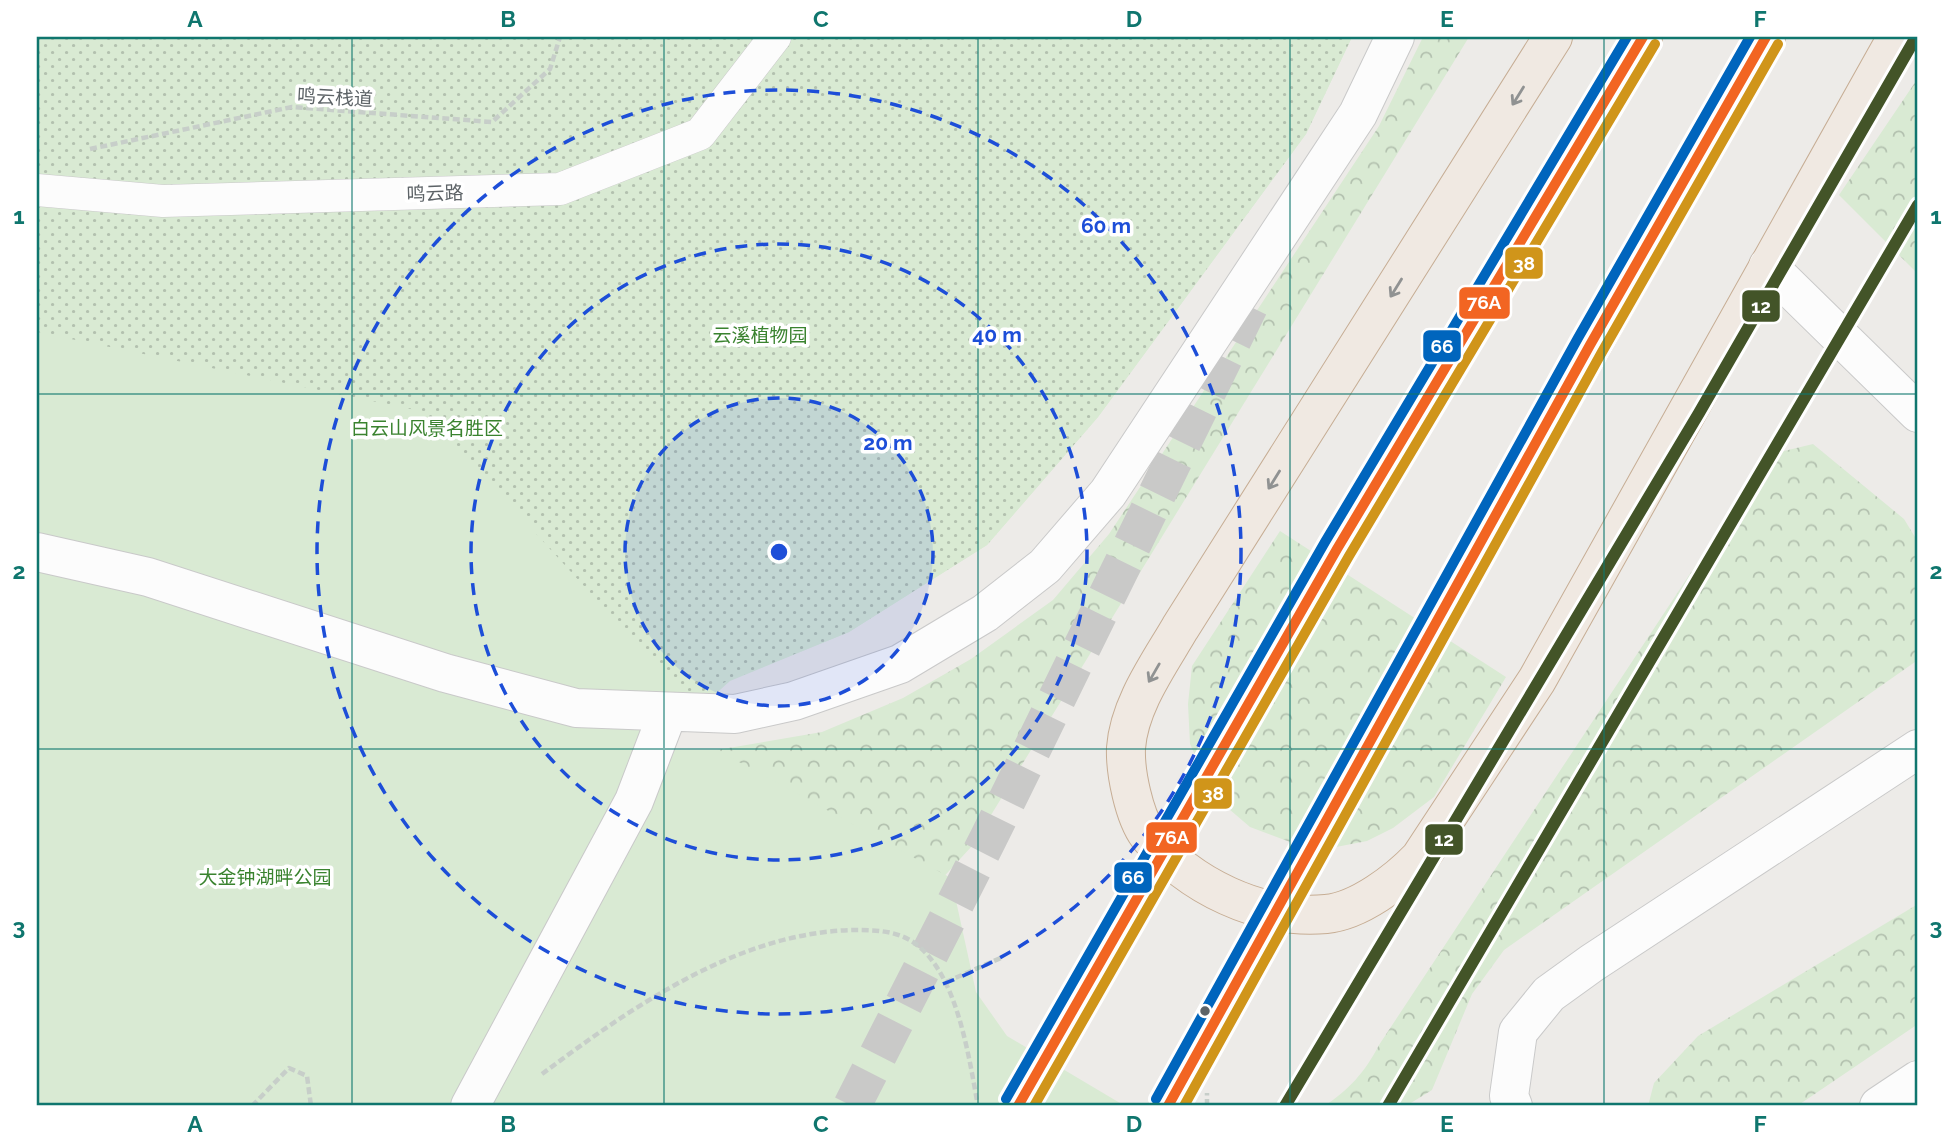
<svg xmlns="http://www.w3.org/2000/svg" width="1955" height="1143" font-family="Raleway,'Noto Sans SC',sans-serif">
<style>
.forest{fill:url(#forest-crowns)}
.park{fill:#d9ead3}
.garden{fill:url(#garden-dots)}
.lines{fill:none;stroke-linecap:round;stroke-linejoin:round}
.secondary-tunnel{stroke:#c9c9c8;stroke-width:38;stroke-dasharray:38 19;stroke-linecap:butt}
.highway-tunnel{stroke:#c9c9c8;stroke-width:38;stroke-dasharray:38 19;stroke-linecap:butt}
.lane-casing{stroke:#c9c9c9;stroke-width:33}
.street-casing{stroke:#c9c9c9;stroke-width:40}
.highway-casing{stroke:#c6ad94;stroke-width:40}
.path{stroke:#c7cec9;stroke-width:4.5;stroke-dasharray:7 3.5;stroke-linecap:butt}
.lane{stroke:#fcfcfc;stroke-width:32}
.street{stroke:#fcfcfc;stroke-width:38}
.highway{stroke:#f0e9e2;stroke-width:38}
.bus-1-casing{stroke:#fff;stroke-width:16}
.bus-2-casing{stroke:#fff;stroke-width:16}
.bus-3-casing{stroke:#fff;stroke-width:16}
.bus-1{stroke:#f26522;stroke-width:10}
.bus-2{stroke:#d0951a;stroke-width:10}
.bus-3{stroke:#0065bd;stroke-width:10}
.metro-1-casing{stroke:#fff;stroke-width:18}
.metro-1{stroke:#435428;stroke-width:12}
.oneway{stroke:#909292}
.grid{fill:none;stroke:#0f766e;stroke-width:2;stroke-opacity:0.55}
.ring{fill:none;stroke:#1d4ed8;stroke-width:3.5;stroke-dasharray:12 9}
.bus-dot{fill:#5d6367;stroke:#fff;stroke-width:2.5}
.labels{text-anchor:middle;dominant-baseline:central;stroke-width:7;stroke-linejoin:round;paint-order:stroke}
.street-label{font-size:19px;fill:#5d6367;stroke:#fff}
.park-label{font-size:19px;fill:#3a832f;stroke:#fff}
.centre{fill:#1d4ed8;stroke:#fff;stroke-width:3.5}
.ring-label{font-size:21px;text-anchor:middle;font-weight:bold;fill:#1d4ed8;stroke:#fff;stroke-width:7;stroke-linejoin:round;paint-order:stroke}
.line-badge{stroke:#fff;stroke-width:2.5}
.badge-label{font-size:19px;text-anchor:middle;font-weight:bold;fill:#fff}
.neatline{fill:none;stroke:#0f766e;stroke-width:2.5}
.grid-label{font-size:23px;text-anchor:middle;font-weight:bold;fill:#0f766e}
</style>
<defs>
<pattern id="forest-crowns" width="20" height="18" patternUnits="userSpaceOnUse" patternTransform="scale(1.75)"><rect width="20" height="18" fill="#d9ead3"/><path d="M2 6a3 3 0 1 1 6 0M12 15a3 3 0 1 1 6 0" fill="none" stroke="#b3c1af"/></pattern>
<pattern id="garden-dots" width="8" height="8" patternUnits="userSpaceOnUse" patternTransform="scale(1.75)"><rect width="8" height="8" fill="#d9ead3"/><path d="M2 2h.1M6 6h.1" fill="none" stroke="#b3c1af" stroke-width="1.8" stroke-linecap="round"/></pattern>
</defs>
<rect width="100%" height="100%" fill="#edebe8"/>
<!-- forest -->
<path class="forest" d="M1423,37H1469L972,846L938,883L701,777L717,750L822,732L903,698L971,659L1053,600L1109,534L1379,126Z
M1918,78V274L1839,195Z
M1813,444L1904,519L1918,542V656L1915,662L1504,950L1472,994L1432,1090L1406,1106H1324C1349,1090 1365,1072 1379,1045L1744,492L1780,452Z
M1280,531L1506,677L1434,797L1393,828L1367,841L1336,847L1298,845L1250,827L1222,803L1200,766L1190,744L1188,704L1192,666Z
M1918,904V1024L1797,1106H1648L1654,1083L1698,1036Z"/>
<!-- park -->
<path class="park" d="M37,37H1352L1306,134L1098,417L987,545L849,632L730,681L653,750H717L951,878L976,992L1007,1036L1125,1106H37Z"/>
<!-- garden -->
<path class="garden" d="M37,37H1352L1306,134L1098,417L987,545L849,632L686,698L425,412L37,332Z"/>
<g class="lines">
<!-- secondary-tunnel -->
<path class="secondary-tunnel" d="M852,1106L989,837L1257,290"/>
<!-- highway-tunnel -->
<path class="highway-tunnel" d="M1018,1106L1337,549
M1168,1106L1439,616"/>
<defs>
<path id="lane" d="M37,190L163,201L560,189L700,134L775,37"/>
<path id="street" d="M1768,266L1918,413
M37,552L148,577L445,673L576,708L735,714L794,701L900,664L985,613L1045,566L1108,493L1358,114L1395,37
M470,1106L634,801L668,712
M1513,1106L1509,1096L1518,1032L1549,994L1592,963L1918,749
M1879,1106L1918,1080"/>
<path id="highway" d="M1553,37L1180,628C1159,664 1129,705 1126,748C1125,772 1134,816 1148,835C1189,886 1260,920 1326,914C1359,911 1398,881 1420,858L1537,680L1897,37
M1337,549L1643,37
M1439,616L1766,37"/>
</defs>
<!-- lane casing -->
<use href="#lane" class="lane-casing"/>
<!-- street casing -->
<use href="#street" class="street-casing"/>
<!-- highway casing -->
<use href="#highway" class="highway-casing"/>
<!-- path -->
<path class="path" d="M90,149L292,107L492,122L550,69L560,37
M946,982L1003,957
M542,1074C632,1007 740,931 856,930C877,930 900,931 917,945C958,977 969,1058 978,1106
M252,1106L289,1068L307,1076L311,1106
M1207,1106V1093"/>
<!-- lane -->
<use href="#lane" class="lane"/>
<!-- street -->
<use href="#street" class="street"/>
<!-- highway -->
<use href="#highway" class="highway"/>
<defs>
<path id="bus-1" d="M1018,1106L1337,549L1643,37
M1168,1106L1590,345L1766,37"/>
<path id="bus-2" d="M1034,1106L1349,556L1655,44
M1184,1106L1602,352L1778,44"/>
<path id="bus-3" d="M1006,1099L1325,542L1627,37
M1156,1099L1578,338L1750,37"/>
</defs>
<!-- bus-1 casing -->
<use href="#bus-1" class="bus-1-casing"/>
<!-- bus-2 casing -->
<use href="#bus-2" class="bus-2-casing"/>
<!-- bus-3 casing -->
<use href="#bus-3" class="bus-3-casing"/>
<!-- bus-1 -->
<use href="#bus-1" class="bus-1"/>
<!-- bus-2 -->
<use href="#bus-2" class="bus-2"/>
<!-- bus-3 -->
<use href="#bus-3" class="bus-3"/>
<defs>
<path id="metro-1" d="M1285,1106L1699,413L1916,37
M1388,1106L1918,205"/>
</defs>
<!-- metro-1 casing -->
<use href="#metro-1" class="metro-1-casing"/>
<!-- metro-1 -->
<use href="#metro-1" class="metro-1"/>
</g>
<!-- one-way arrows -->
<defs><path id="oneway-shaft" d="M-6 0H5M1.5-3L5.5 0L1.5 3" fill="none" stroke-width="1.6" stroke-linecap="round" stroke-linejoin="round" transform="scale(1.75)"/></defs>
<g class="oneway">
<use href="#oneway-shaft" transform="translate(1518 96) rotate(122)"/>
<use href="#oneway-shaft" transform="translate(1396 288) rotate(122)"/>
<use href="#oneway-shaft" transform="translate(1274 480) rotate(122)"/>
<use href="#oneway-shaft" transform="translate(1154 673) rotate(120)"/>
</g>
<!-- grid -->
<path class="grid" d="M352,37V1106M664,37V1106M978,37V1106M1290,37V1106M1604,37V1106M37,394H1918M37,749H1918"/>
<!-- distance rings -->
<circle cx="779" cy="552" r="154" fill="#1d4ed8" fill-opacity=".12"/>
<g class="ring">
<circle cx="779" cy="552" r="154"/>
<circle cx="779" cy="552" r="308"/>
<circle cx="779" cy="552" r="462"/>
</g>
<!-- markers -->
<circle class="bus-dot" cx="1205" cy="1011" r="6"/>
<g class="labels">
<!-- street labels -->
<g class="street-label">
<text transform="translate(335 97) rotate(3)">鸣云栈道</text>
<text transform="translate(435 193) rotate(-2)">鸣云路</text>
</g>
<!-- park labels -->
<g class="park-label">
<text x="760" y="335">云溪植物园</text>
<text x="427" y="428">白云山风景名胜区</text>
<text x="265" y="877">大金钟湖畔公园</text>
</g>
</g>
<circle cx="779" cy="552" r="10" class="centre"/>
<g class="ring-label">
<text x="1106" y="233">60 m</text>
<text x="997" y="342">40 m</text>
<text x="888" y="450">20 m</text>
</g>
<g class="line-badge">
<rect x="1504" y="246" width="40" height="34" rx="7" fill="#d0951a"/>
<rect x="1458" y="286" width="53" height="34" rx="7" fill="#f26522"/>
<rect x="1741" y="289" width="40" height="34" rx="7" fill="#435428"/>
<rect x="1422" y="329" width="40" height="34" rx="7" fill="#0065bd"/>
<rect x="1193" y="777" width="40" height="33" rx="7" fill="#d0951a"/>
<rect x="1145" y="821" width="53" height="33" rx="7" fill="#f26522"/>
<rect x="1424" y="823" width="40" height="33" rx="7" fill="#435428"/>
<rect x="1113" y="861" width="40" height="33" rx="7" fill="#0065bd"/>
</g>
<g class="badge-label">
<text x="1524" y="270">38</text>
<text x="1484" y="309">76A</text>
<text x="1761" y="313">12</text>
<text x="1442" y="353">66</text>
<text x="1213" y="800">38</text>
<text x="1172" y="844">76A</text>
<text x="1444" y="846">12</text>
<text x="1133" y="884">66</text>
</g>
<!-- border -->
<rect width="1955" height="1143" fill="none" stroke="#ffffff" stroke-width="77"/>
<rect x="38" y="38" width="1878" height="1066" class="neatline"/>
<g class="grid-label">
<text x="195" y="27">A</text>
<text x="508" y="27">B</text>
<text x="821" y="27">C</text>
<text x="1134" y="27">D</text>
<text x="1447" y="27">E</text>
<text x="1760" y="27">F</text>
<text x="19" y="224">1</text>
<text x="1936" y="224">1</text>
<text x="19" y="579">2</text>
<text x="1936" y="579">2</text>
<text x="19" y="935">3</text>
<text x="1936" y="935">3</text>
<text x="195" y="1132">A</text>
<text x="508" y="1132">B</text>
<text x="821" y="1132">C</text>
<text x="1134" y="1132">D</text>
<text x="1447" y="1132">E</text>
<text x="1760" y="1132">F</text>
</g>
</svg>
